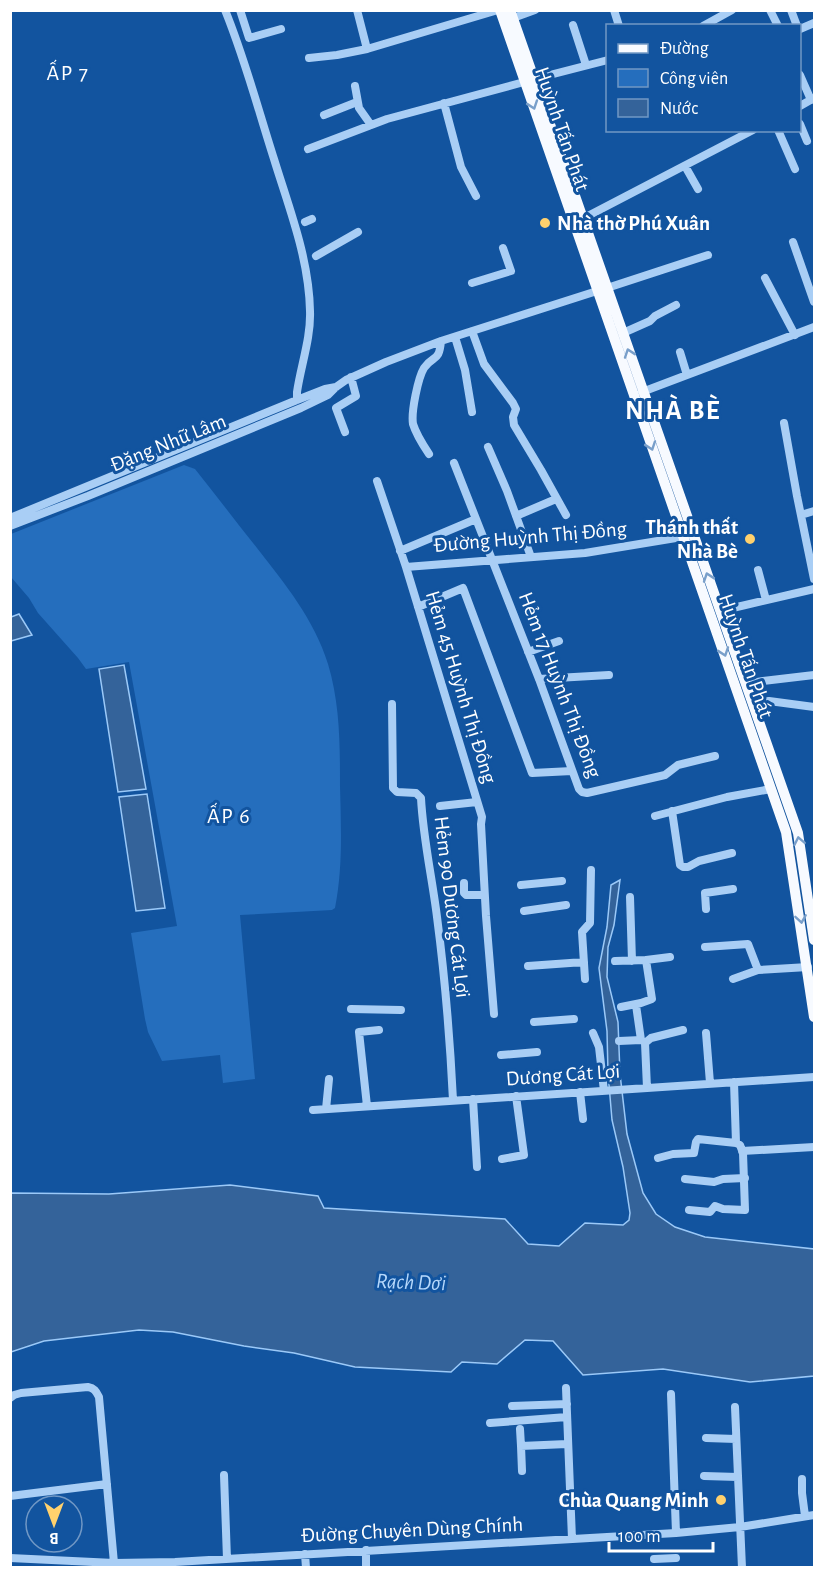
<svg xmlns="http://www.w3.org/2000/svg" width="825" height="1578" font-family="'Alegreya Sans',sans-serif">
<style>
.green{fill:#256ebd}
.water{fill:#34639a;stroke:#9bc9f8;stroke-width:1.5}
.lines{fill:none;stroke-linecap:round;stroke-linejoin:round}
.minor{stroke:#a9cef5;stroke-width:8}
.major{stroke:#f7faff;stroke-width:10}
.oneway{stroke:#799fca}
.poi-dot{fill:#ffd16d;stroke:#12549f;stroke-width:2}
.labels{text-anchor:middle;dominant-baseline:central;stroke-width:6;stroke-linejoin:round;paint-order:stroke}
.street-label{font-size:21px;fill:#fff;stroke:#12549f}
.poi-label{font-size:21px;font-weight:bold;fill:#fff;stroke:#12549f;text-anchor:end}
.neighbourhood-label{font-size:22px;letter-spacing:1.5px;fill:#fff;stroke:#12549f}
.water-label{font-size:22px;font-style:italic;fill:#b6d8fb;stroke:#12549f}
.district-label{font-size:27px;font-weight:bold;letter-spacing:1.5px;fill:#fff;stroke:#12549f}
</style>
<rect width="100%" height="100%" fill="#12549f"/>
<!-- green -->
<path class="green" d="M184,465L195,469C216,495 236,522 257,548C285,584 314,619 328,664C340,704 340,744 340,786C341,827 343,868 335,908L332,910L240,915L255,1079L223,1083L220,1055L162,1061L148,1032L145,1019L131,933L177,926L129,662L86,669L78,658L38,613L29,598L11,577V534Z"/>
<!-- water -->
<path class="water" d="M19,614L32,635L11,641V617Z
M124,665L146,789L118,792L99,669Z
M147,794L165,908L136,911L119,797Z
M620,880L614,925L608,947L607,977L618,1022L620,1074L627,1134L643,1193L656,1214L675,1227L705,1237L814,1249V1376L750,1382L663,1369L583,1375L553,1341L525,1340L497,1364L462,1362L451,1372L355,1367L294,1353L244,1346L173,1332L139,1330L44,1341L11,1352L10,1194L12,1193L109,1194L230,1185L318,1196L324,1208L505,1219L528,1244L559,1246L585,1223L623,1225L629,1220L630,1213L623,1167L612,1120L608,1073L607,1031L599,968L607,927L611,885Z"/>
<g class="lines">
<!-- minor -->
<path class="minor" d="M225,10C245,59 258,109 274,159C289,208 309,258 310,311C311,338 301,365 297,392V400
M240,10L249,38L281,29
M357,10L367,49L498,10
M614,10L619,26
M770,10L778,26
M791,10L797,26
M513,18L535,10
M573,25L586,65
M703,26L732,10
M800,29L814,23
M309,58L337,55L367,49
M800,75L811,100
M534,79L608,60
M355,86L359,108L371,125
M444,103L461,167L476,196
M800,106L814,98
M324,115L357,102
M800,124L807,141
M778,130L795,169
M308,149L387,119L524,82
M685,166L698,189
M582,219L753,130
M305,222L312,219
M793,242L814,302
M316,256L358,232
M765,278L795,335
M472,283L511,271L503,248
M607,288L708,255
M472,331L484,364L513,403L516,409L513,417L514,425L541,470L566,515
M623,333L650,321L655,316L676,305
M455,337L465,370L472,412
M680,352L687,375
M642,392L814,327
M784,423L797,496L814,579
M345,432L336,408L356,396L351,377
M488,447L507,491L531,557
M429,454C423,445 416,434 413,424C411,412 418,378 424,368C434,354 439,363 441,341
M454,463L539,679L579,789L582,792L587,793L665,775L678,765L715,756
M377,481L406,567L482,817L481,824L486,916L494,1014
M801,515L814,511
M516,516L556,499
M10,518L297,400L325,389L336,387
M10,526L88,496L301,408L328,395L336,387L346,380L386,362L441,341L597,291
M400,551L476,519
M406,567L585,553L688,536
M758,570L766,600
M418,607L463,588L532,773L572,771
M720,611L814,589
M528,652L559,641
M539,679L609,675
M746,684L763,681L814,675
M753,703L769,701L814,707
M392,704L393,788L397,792L416,793L421,798C423,838 432,877 437,917C445,978 450,1039 453,1100
M440,806L477,802
M672,811L680,865L683,867H688L699,861L732,853
M655,816L727,797L771,789
M464,883V893L466,895H484
M521,885L562,881
M630,897L632,961
M706,909L705,893L733,889
M524,911L566,905
M705,947L748,944L758,970L808,967
M615,961L646,960L670,957
M528,966L584,962
M585,979L582,932L590,923L591,870
M733,979L758,970
M621,1007L641,1003L652,999L646,960
M351,1009L401,1010
M534,1022L574,1019
M593,1033L599,1047L604,1091
M706,1033L710,1083
M619,1041L641,1040L636,1005
M501,1055L537,1052
M647,1088L645,1043L651,1038L683,1030
M580,1092L583,1119
M473,1099L477,1167
M367,1106L359,1032L379,1030
M326,1109L329,1079
M313,1110L814,1077
M742,1151L814,1147
M658,1158L673,1154L694,1153L696,1142L698,1139L736,1143
M502,1159L524,1155L516,1096
M685,1179L714,1182L723,1179L745,1178
M689,1210L710,1212L715,1206L723,1209L745,1210L743,1153L740,1145L736,1143L734,1082
M566,1388L572,1539
M671,1394L676,1533
M10,1398L14,1395L21,1393L88,1387C94,1388 96,1391 99,1397L114,1563
M512,1406L567,1404
M735,1407L742,1568
M490,1423L567,1417
M520,1429L521,1446L567,1444
M706,1438L736,1439
M521,1446L522,1471
M224,1475L227,1559
M704,1476L738,1477
M802,1479V1493L805,1516
M10,1496L107,1484
M366,1550V1568
M305,1554L306,1568
M10,1558L114,1563L175,1562L676,1533L740,1527L814,1515
M654,1559L676,1558"/>
<!-- major -->
<path class="major" d="M500,10L786,832L814,1017
M510,10L798,833L814,940"/>
</g>
<!-- one-way arrows -->
<defs><path id="oneway-chevron" d="M-2-3.5L2.5 0L-2 3.5" fill="none" stroke-width="1.6" stroke-linecap="round" stroke-linejoin="round" transform="scale(1.5)"/></defs>
<g class="oneway">
<use href="#oneway-chevron" transform="translate(533 105) rotate(71)"/>
<use href="#oneway-chevron" transform="translate(629 353) rotate(-109)"/>
<use href="#oneway-chevron" transform="translate(651 446) rotate(71)"/>
<use href="#oneway-chevron" transform="translate(708 577) rotate(-109)"/>
<use href="#oneway-chevron" transform="translate(724 652) rotate(71)"/>
<use href="#oneway-chevron" transform="translate(799 841) rotate(-101)"/>
<use href="#oneway-chevron" transform="translate(801 919) rotate(81)"/>
</g>
<!-- markers -->
<g class="poi-dot">
<circle cx="545" cy="223" r="6"/>
<circle cx="750" cy="539" r="6"/>
<circle cx="721" cy="1500" r="6"/>
</g>
<g class="labels">
<!-- street labels -->
<g class="street-label">
<text transform="translate(562 129) rotate(71)">Huỳnh Tấn Phát</text>
<text transform="translate(168 443) rotate(-22)">Đặng Nhữ Lâm</text>
<text transform="translate(530 537) rotate(-5)">Đường Huỳnh Thị Đồng</text>
<text transform="translate(746 656) rotate(71)">Huỳnh Tấn Phát</text>
<text transform="translate(560 685) rotate(69)">Hẻm 17 Huỳnh Thị Đồng</text>
<text transform="translate(461 687) rotate(73)">Hẻm 45 Huỳnh Thị Đồng</text>
<text transform="translate(452 907) rotate(83)">Hẻm 90 Dương Cát Lợi</text>
<text transform="translate(563 1075) rotate(-4)">Dương Cát Lợi</text>
<text transform="translate(412 1530) rotate(-3)">Đường Chuyên Dùng Chính</text>
</g>
<!-- poi labels -->
<g class="poi-label">
<text x="557" y="223" text-anchor="start">Nhà thờ Phú Xuân</text>
<text x="738" y="527">Thánh thất<tspan x="738" dy="24">Nhà Bè</tspan></text>
<text x="709" y="1500">Chùa Quang Minh</text>
</g>
<!-- neighbourhood labels -->
<g class="neighbourhood-label">
<text x="68" y="73">ẤP 7</text>
<text x="229" y="816">ẤP 6</text>
</g>
<!-- water labels -->
<g class="water-label">
<text transform="translate(411 1282) rotate(2)">Rạch Dơi</text>
</g>
<!-- district labels -->
<g class="district-label">
<text x="673" y="410">NHÀ BÈ</text>
</g>
</g>
<!-- border -->
<rect width="825" height="1578" fill="none" stroke="#ffffff" stroke-width="24"/>
<!-- legend -->
<rect x="606" y="24" width="195" height="108" fill="#12549f" stroke="#7198c5" stroke-width="1.5"/>
<rect x="618" y="44" width="30" height="9" fill="#f7faff" stroke="#7198c5" stroke-width="1.5"/>
<text x="660" y="54" font-size="18" fill="#ffffff">Đường</text>
<rect x="618" y="69" width="30" height="18" fill="#256ebd" stroke="#7198c5" stroke-width="1.5"/>
<text x="660" y="84" font-size="18" fill="#ffffff">Công viên</text>
<rect x="618" y="99" width="30" height="18" fill="#34639a" stroke="#7198c5" stroke-width="1.5"/>
<text x="660" y="114" font-size="18" fill="#ffffff">Nước</text>
<!-- north arrow -->
<g transform="translate(54 1524) rotate(180)"><circle r="28" fill="#12549f" stroke="#7198c5" stroke-width="1.5"/>
<path d="M0-4.5L10 22L0 15L-10 22Z" fill="#ffd16d"/>
<text y="-9" font-size="16" font-weight="bold" text-anchor="middle" fill="#ffffff">B</text>
</g>
<!-- scale -->
<path d="M609 1542v9h104v-9" fill="none" stroke="#ffffff" stroke-width="3"/>
<text x="618" y="1542" font-size="18" fill="#ffffff" stroke="#12549f" stroke-width="4.5" paint-order="stroke">100 m</text>
</svg>
